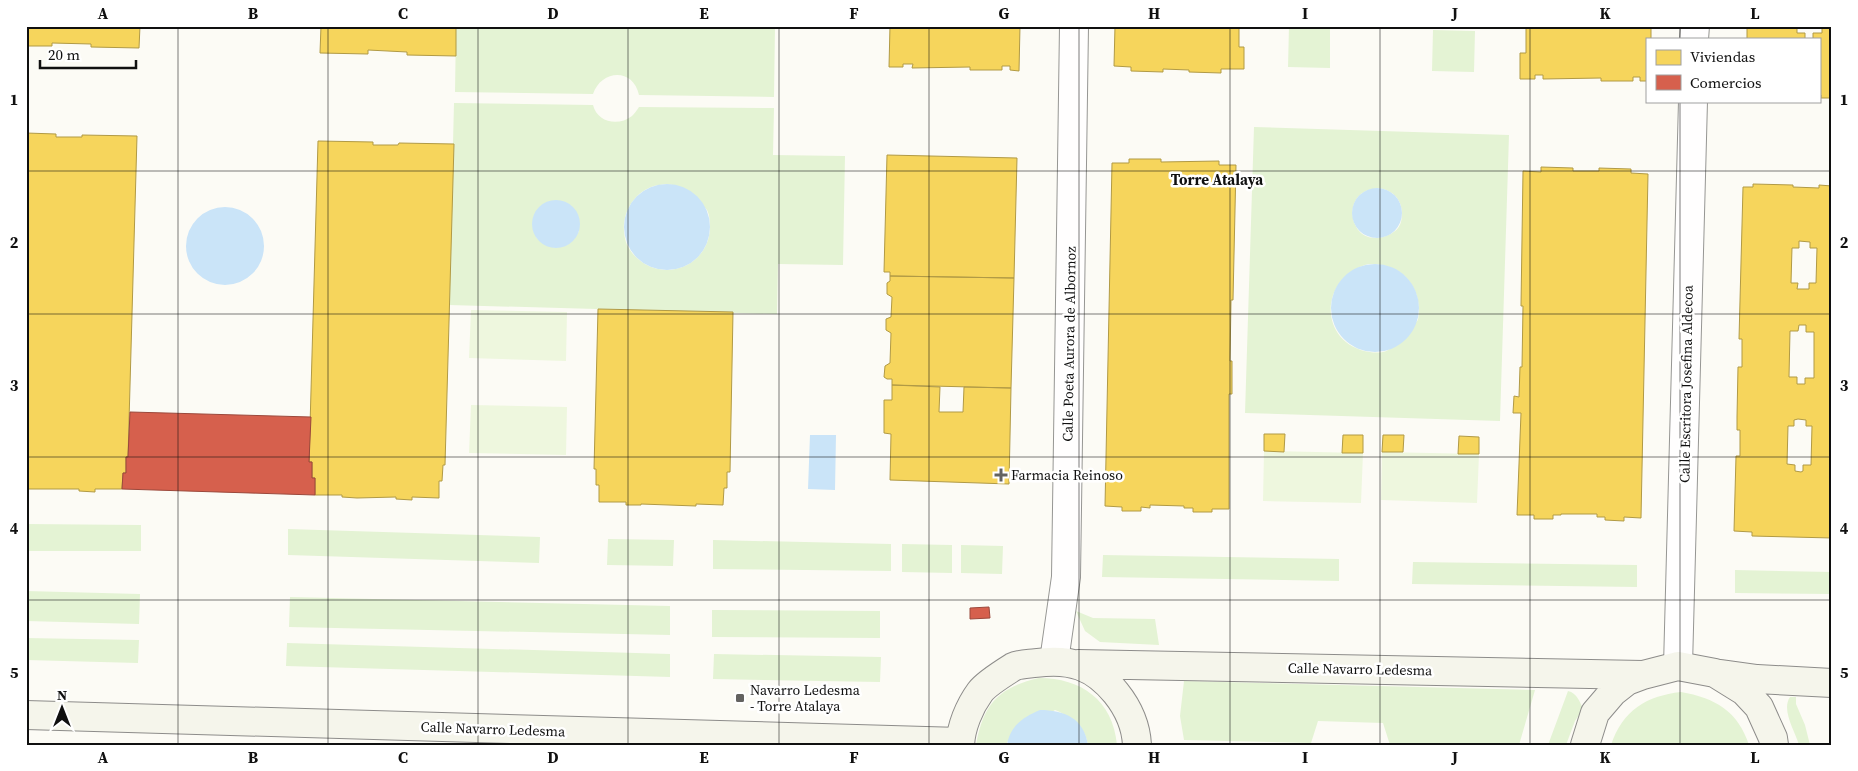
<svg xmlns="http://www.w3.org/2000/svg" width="1858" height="771" font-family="'Source Serif 4',serif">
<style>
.green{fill:#e4f3d4;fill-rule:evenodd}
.pitch{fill:#eef7de}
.water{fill:#cae4f8}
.homes{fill:#f6d55c;stroke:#b19a45;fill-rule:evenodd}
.shops{fill:#d6604d;stroke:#9b483b}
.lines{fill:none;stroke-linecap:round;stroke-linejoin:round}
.street-casing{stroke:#969693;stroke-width:30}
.secondary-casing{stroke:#8d8c8a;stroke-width:30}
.street{stroke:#fffefe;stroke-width:28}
.secondary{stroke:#f5f5eb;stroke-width:28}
.grid{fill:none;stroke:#101010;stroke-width:1;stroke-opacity:0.55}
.poi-dot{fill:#636260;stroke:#fff;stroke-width:2}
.labels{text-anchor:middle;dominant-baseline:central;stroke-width:5;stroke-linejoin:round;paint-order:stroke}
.street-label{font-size:14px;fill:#101010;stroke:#fff}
.poi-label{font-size:14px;fill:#101010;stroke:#fff;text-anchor:start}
.neighbourhood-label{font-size:15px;font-weight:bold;fill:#101010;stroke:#fff}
.neatline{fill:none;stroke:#101010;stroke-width:2}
.grid-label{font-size:16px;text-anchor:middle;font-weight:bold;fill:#101010}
</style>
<rect width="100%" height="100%" fill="#fcfbf5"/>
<!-- green -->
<path class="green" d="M456,26H775L774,97L639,95C633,67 601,70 593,94L455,92Z
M1289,26L1330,27V68L1288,67Z
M1433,30L1475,31L1474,72L1432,71Z
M454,103L593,105C597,122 618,127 632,116C634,114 637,110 639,107L774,108L773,155L845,156L843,265L778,264L777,314L449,305ZM666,184C682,186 684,190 696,200C699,203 704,206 707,210C710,216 710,224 710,229C708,262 673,280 645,264C637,259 631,253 627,245C618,222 629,196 651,187C656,185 661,185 666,184ZM579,231C570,250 550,253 536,237Z
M1254,127L1509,135L1500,421L1245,413ZM1379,188C1397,191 1405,205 1401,222C1400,225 1398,229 1395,231C1385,239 1369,241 1360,232C1349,220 1350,200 1364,192C1369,189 1375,189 1379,188ZM1368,264C1401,262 1424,287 1418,320C1409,329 1399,342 1388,350C1384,353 1375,353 1370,352C1318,344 1318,278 1368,264Z
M26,524L141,525V551H26Z
M288,529L540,537L539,563L288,555Z
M608,539L674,540L673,566L607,565Z
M713,540L891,544V571L713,569Z
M902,544L952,545V573L902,572Z
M961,545L1003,546L1002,574L961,573Z
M1103,555L1339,559V581L1102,577Z
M1413,562L1637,565V587L1412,584Z
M1735,570L1832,572V594L1735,593Z
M26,591L140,594L139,624L26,621Z
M290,597L670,606V635L289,627Z
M712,610L880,611V638L712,637Z
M1076,611L1093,618L1155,619L1159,645L1100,642L1085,631Z
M26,638L139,640L138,663L26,660Z
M287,643L670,654V677L286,666Z
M714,654L881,657L880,682L713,679Z
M1039,678C1081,678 1113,700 1117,745H1088C1085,726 1072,717 1055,710L1007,742V745H976C983,704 999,687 1039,678Z
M1184,681L1535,690L1519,745H1390L1383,723L1318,721L1311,743L1184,740L1180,716Z
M1568,691C1577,693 1580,702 1583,709L1575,721L1566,745H1548Z
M1681,692C1715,698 1738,711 1749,745H1611C1623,710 1646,696 1681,692Z
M1790,697H1796V704L1805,725L1810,745H1799C1795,731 1781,710 1790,697Z"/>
<!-- pitch -->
<path class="pitch" d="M471,310L567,312L566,361L469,358Z
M471,405L567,407L566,455L469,453Z
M1264,451L1363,453L1361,503L1263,501Z
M1382,452L1479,454L1477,503L1381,500Z"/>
<!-- water -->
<path class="water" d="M624 227a43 43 0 1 1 86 0a43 43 0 1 1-86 0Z
M1352 213a25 25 0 1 1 50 0a25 25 0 1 1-50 0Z
M532 224a24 24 0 1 1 48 0a24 24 0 1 1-48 0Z
M186 246a39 39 0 1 1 78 0a39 39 0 1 1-78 0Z
M1331 308a44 44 0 1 1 88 0a44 44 0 1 1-88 0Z
M810,435H836L835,490L808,489Z
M1040,710C1064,710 1084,718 1088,745H1007C1010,726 1023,717 1040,710Z"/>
<!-- homes -->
<path class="homes" d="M26,26H140L139,48L91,47V44L52,43V46H26Z
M321,26H456V56L407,55V52L368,50V54L320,53Z
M890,26H1020L1019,71L1010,70V66H1002V70H970V67L912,68L913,64H903V67H889Z
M1115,26H1239V47H1244V69H1221V73L1189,72V70L1163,69V72L1131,71V67L1114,66Z
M1526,26H1651V39H1647V81H1640V77H1633V81H1601V78L1543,79V75H1535V79H1520V53H1526Z
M1747,26H1797V33H1805V39H1747Z
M1822,26H1832V98H1821V95H1819V39H1813V33H1822Z
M26,133L56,134V137H82V135L137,136L128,457H126V473H123L122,489H95V492L79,491V489H26Z
M318,141L373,142V145H398L399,143L454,144L445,465H443L442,481H439V498L412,497V500L396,499V497L357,498L342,497V495H315V478H312V462H309Z
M887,155L1017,158L1014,278L890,276V272H884Z
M1129,159H1161V162L1219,161V165H1236L1233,300H1231L1230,361H1232V394H1229V509H1212V512H1193V508H1184V506L1150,505V508L1141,507V511H1122V507L1105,506L1112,163H1129Z
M1541,167L1573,168V171H1599V168L1631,169V173L1648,174L1641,518L1624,517V521L1605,520V517H1597V514H1561V515H1553V519H1534V515H1517L1521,413H1513L1514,396L1519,397L1520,367H1522L1523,306H1521L1523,171L1541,172Z
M1753,184L1793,185V187L1819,188V185L1832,186V538L1752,536V532L1734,531L1736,456H1740V430H1737V417L1738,367H1742V339H1739L1743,187H1753ZM1799,241L1810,242V248H1817L1816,283H1809V289H1797L1798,283H1791L1792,248H1799ZM1799,325H1806V332H1814V378H1805V384H1797V377H1789L1790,331H1798ZM1798,419L1806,420V426H1812L1811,465H1803V471L1801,472L1795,471V465L1787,464L1788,426H1794V420Z
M890,276L1014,278L1011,388L892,385V379H887L884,377L885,366L890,363L891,333L886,330V319L891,317L892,297L887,294V283L890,281Z
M598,309L733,312L730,472H727V488H724L723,505L696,504V506L641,504V505H626V502H599V485H596V469H594Z
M892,385L940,387L939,412H963L964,387L1011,388L1009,484L890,480L891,434L884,433V400H892Z
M1264,434H1285L1284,452L1264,451Z
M1343,435H1363V453H1342Z
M1383,435H1404L1403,452H1382Z
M1459,436L1479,437V454H1458Z"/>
<!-- shops -->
<path class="shops" d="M130,412L311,417L309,462H312V478H315V495L122,489L123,473H126V457H128Z
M989,607L990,618L970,619V608Z"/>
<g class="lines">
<defs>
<path id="street" d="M1694,39L1695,26
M1054,661L1066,577L1074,26
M1678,666L1693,101"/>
<path id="secondary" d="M1078,664L1643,675
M1721,674L1757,679L1832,683
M26,715L960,742
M960,745C961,727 969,707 980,692C985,685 1005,672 1013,667C1019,664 1029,664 1036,663C1070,658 1094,666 1116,693C1128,708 1136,725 1137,745
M1585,745L1595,713L1613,692L1627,681L1643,675L1678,666L1715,673L1744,691L1759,707L1773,738L1774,745"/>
</defs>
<!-- street casing -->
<use href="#street" class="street-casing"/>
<!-- secondary casing -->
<use href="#secondary" class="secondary-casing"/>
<!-- street -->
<use href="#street" class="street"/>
<!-- secondary -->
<use href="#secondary" class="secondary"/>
</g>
<!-- grid -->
<path class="grid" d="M178,26V745M328,26V745M478,26V745M628,26V745M779,26V745M929,26V745M1079,26V745M1230,26V745M1380,26V745M1530,26V745M1680,26V39M1680,101V745M26,171H1832M26,314H1832M26,457H1832M26,600H1832"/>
<!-- markers -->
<g class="poi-dot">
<path d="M998.5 467.5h5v5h5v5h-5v5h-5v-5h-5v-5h5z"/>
<rect x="735" y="693" width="10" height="10" rx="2.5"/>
</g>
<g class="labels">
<!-- street labels -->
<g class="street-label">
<text transform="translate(1069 344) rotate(-89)">Calle Poeta Aurora de Albornoz</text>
<text transform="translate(1686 384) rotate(-89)">Calle Escritora Josefina Aldecoa</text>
<text transform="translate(1360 669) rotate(1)">Calle Navarro Ledesma</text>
<text transform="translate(493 729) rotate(2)">Calle Navarro Ledesma</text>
</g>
<!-- poi labels -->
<g class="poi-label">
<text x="1011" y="475">Farmacia Reinoso</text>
<text x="750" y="690">Navarro Ledesma<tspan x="750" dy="16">- Torre Atalaya</tspan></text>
</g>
<!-- neighbourhood labels -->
<g class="neighbourhood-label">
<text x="1217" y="179">Torre Atalaya</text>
</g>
</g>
<!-- border -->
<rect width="1858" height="771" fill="none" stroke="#ffffff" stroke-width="55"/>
<!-- legend -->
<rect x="1646" y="38" width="175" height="65" fill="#ffffff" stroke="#9f9f9f"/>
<rect x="1656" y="50" width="25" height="15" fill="#f6d55c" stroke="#9f9f9f"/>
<text x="1690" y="62" font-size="15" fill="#101010">Viviendas</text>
<rect x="1656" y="75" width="25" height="15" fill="#d6604d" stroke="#9f9f9f"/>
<text x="1690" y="88" font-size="15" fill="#101010">Comercios</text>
<!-- north arrow -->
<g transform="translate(62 708)" stroke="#ffffff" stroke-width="4" paint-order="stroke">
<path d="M0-4L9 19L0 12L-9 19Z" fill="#101010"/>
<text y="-8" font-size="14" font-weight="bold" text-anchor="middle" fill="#101010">N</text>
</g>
<!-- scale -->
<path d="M40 60v8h96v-8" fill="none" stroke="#101010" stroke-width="2.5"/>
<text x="48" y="60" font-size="15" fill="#101010" stroke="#ffffff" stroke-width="4" paint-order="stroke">20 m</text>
<rect x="28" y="28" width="1802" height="716" class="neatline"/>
<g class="grid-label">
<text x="103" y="19">A</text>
<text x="253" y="19">B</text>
<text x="403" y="19">C</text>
<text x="553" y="19">D</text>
<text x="704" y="19">E</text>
<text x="854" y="19">F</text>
<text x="1004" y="19">G</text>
<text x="1154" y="19">H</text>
<text x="1305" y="19">I</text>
<text x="1455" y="19">J</text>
<text x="1605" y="19">K</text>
<text x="1755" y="19">L</text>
<text x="14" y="105">1</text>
<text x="1844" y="105">1</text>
<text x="14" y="248">2</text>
<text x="1844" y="248">2</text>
<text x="14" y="391">3</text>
<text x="1844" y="391">3</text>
<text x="14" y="534">4</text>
<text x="1844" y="534">4</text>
<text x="14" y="678">5</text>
<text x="1844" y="678">5</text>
<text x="103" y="763">A</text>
<text x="253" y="763">B</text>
<text x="403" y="763">C</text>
<text x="553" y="763">D</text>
<text x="704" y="763">E</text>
<text x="854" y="763">F</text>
<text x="1004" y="763">G</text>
<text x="1154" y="763">H</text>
<text x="1305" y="763">I</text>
<text x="1455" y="763">J</text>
<text x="1605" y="763">K</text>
<text x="1755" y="763">L</text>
</g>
</svg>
